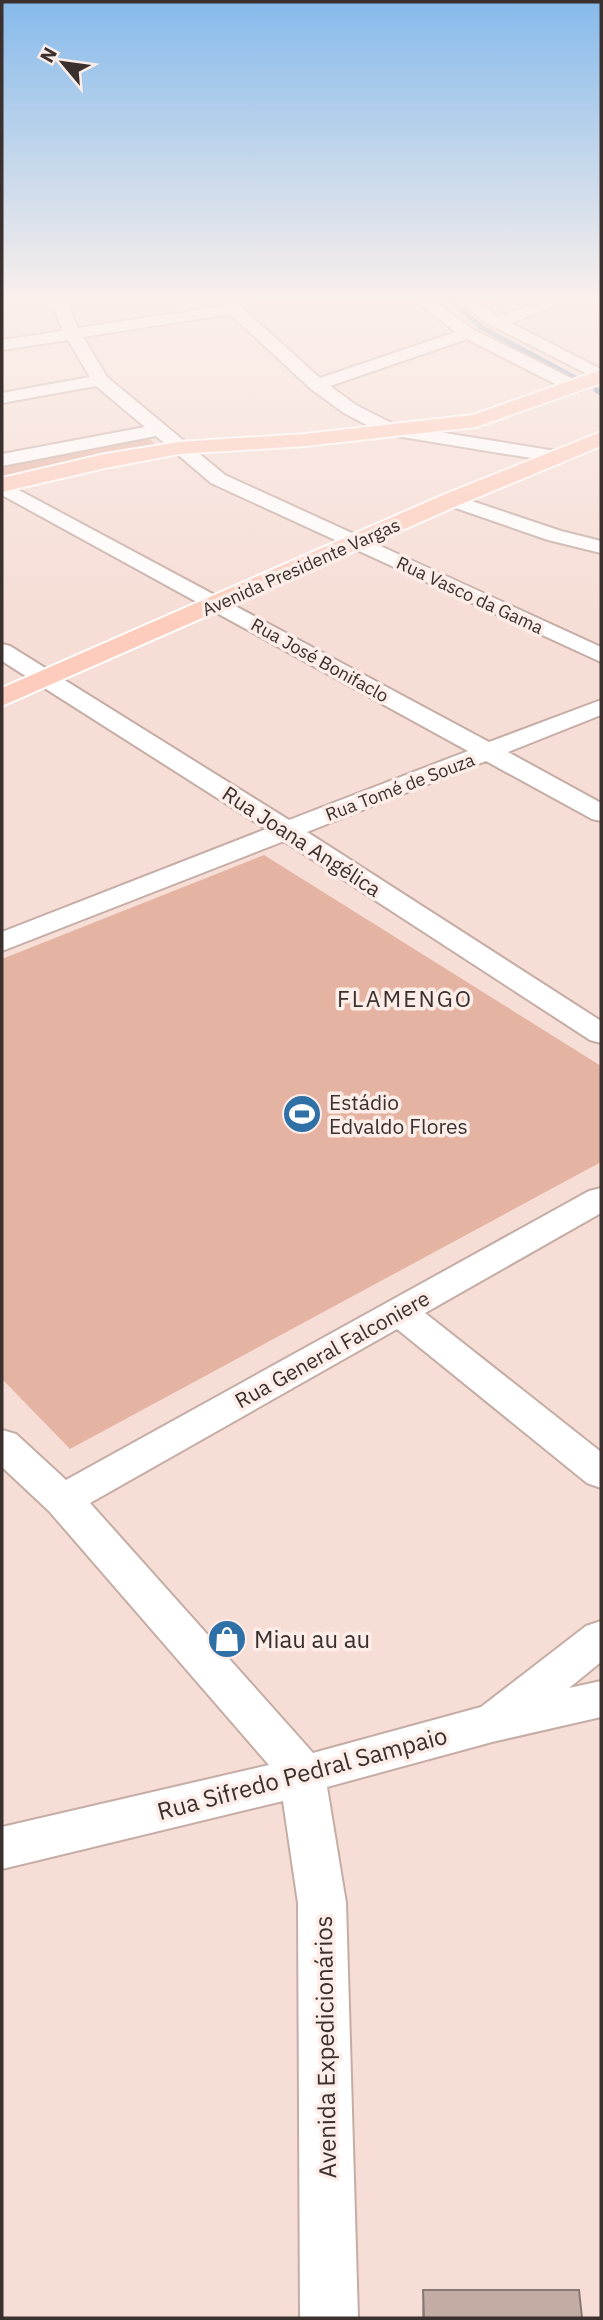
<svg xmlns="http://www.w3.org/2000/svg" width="603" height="2320" font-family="'IBM Plex Sans',sans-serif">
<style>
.green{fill:#e5b3a2}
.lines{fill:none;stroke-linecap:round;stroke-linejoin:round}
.stream{stroke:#7897b5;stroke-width:5}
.minor-casing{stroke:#c5ada6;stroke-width:4}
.major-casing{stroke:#fff;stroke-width:4}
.minor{fill:#fff;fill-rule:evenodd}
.major{fill:#fdccbc;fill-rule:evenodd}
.wall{fill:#a8948d}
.building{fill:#c3aca4;stroke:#887873;stroke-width:2}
.labels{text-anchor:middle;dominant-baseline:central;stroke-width:7;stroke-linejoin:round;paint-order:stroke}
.far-street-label{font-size:18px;fill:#3a302d;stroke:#fcede8}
.street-label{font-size:21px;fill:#3a302d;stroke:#fcede8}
.poi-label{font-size:21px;fill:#3a302d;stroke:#fcede8;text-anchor:start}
.neighbourhood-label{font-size:23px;letter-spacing:2px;fill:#3a302d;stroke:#fcede8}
.near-poi-label{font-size:24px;fill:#3a302d;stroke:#fcede8;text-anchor:start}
.near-street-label{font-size:24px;fill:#3a302d;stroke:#fcede8}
</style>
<rect width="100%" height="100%" fill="#f6ddd5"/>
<!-- green -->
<path class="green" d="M146,436L159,447L2,479V464Z
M264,855L601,1066V1162L70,1449L2,1379V959Z"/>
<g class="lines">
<!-- stream -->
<path class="stream" d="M449,299L481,327L575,378
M596,390L601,393"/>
<defs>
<path id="minor" d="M50,299H66L78,328L222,306L215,299H232L320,378L456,332L414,300L431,299L474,330L581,383L584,387L581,391H569L467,339L330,386L356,405L395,425L562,452L564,456L562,460L555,462L384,434L344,413L311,389L230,314L83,337L107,377L225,475L601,647V662L211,483L156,436L2,466V454L145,427L96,386L2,403V393L90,377L68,340L2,350V340L63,331Z
M460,299H477L498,317L549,299H573L511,323L601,369V381L483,321Z
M2,481L489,742L601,700V715L508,752L601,803V821L592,819L486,761L307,832L601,1021V1043L590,1040L284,841L2,951V932L266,829L2,661V644L10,646L289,820L468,751L2,495Z
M451,494L561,531L601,541V553L548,540L444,504L441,500L444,496Z
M601,1188V1213L425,1313L601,1452V1488L587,1483L397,1329L90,1503L313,1753L481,1707L586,1626L601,1621V1662L569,1688L601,1681V1717L492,1742L327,1787L346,1903L358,2318H300L298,1903L283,1801L2,1869V1827L269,1765L49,1511L2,1467V1430L16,1434L66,1480L589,1191Z"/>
<path id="major" d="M601,370V383L476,427L305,446L179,454L105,468L2,492V478L105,454L179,442L305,434L473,415Z
M601,432V446L459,505L2,706V688L443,495Z"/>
</defs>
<!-- minor casing -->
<use href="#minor" class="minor-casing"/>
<!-- major casing -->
<use href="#major" class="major-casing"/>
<!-- minor -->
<use href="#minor" class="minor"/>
<!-- major -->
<use href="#major" class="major"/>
</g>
<!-- wall -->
<path class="wall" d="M423,2290L582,2318H422Z"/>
<!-- building -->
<path class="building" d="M423,2290H579L582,2318H424Z"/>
<!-- sky -->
<linearGradient id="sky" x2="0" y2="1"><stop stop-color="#85baeb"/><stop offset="0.48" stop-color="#fbf0ec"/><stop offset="1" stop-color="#fbf0ec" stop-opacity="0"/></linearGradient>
<rect width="603" height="624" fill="url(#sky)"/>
<!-- icons -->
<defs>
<symbol id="stadium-disc" viewBox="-11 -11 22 22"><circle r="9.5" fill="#2f70a6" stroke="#fcede8"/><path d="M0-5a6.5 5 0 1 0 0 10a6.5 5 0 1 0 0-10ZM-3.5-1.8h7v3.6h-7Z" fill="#fff"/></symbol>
<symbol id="shop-disc" viewBox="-11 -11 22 22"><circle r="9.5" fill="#2f70a6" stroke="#fcede8"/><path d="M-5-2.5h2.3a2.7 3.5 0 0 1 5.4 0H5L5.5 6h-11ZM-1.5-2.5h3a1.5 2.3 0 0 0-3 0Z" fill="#fff"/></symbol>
</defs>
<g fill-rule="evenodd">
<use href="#stadium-disc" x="280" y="1092" width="44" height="44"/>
<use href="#shop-disc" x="205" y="1617" width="44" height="44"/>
</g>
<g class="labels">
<!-- far-street labels -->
<g class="far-street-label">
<text transform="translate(301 567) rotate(-24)">Avenida Presidente Vargas</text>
<text transform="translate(470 595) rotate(25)">Rua Vasco da Gama</text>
<text transform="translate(320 660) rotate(29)">Rua José Bonifaclo</text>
<text transform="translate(400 787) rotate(-21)">Rua Tomé de Souza</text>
</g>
<!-- street labels -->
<g class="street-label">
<text transform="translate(302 841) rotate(33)">Rua Joana Angélica</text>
<text transform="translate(332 1349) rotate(-29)">Rua General Falconiere</text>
</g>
<!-- poi labels -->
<g class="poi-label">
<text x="329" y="1102">Estádio<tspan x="329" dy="24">Edvaldo Flores</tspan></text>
</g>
<!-- neighbourhood labels -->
<g class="neighbourhood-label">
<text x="405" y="998">FLAMENGO</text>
</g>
<!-- near-poi labels -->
<g class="near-poi-label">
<text x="254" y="1639">Miau au au</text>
</g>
<!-- near-street labels -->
<g class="near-street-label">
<text transform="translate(302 1773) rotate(-15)">Rua Sifredo Pedral Sampaio</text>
<text transform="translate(325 2047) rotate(-91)">Avenida Expedicionários</text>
</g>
</g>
<!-- border -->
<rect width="603" height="2320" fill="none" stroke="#3a302d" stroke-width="7"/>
<!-- north arrow -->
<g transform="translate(63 63) rotate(299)" stroke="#fcede8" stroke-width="5" paint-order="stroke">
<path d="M0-5L12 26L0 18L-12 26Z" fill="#3a302d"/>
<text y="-10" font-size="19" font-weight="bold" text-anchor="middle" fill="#3a302d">N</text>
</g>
</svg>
